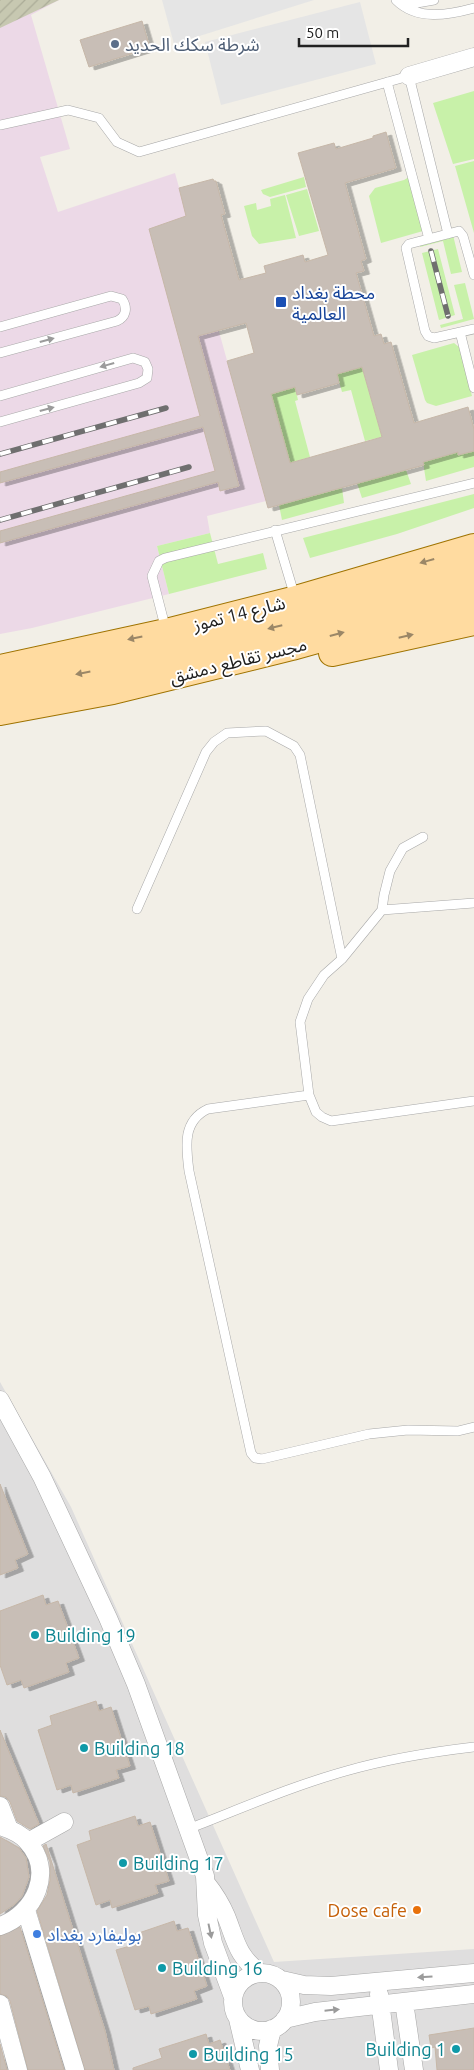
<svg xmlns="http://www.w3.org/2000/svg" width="474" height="2070" font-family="Ubuntu,'Noto Sans Arabic',sans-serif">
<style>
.residential{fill:#dfdede}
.railway{fill:#ecd9e7}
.construction{fill:url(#construction-furrows)}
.grass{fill:#c8f1a9}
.parking{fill:#e5e5e5}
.building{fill:#c8beb6;stroke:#c6b7a8;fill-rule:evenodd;filter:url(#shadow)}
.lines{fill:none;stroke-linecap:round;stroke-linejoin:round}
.lane-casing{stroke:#a8a8a8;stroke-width:10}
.street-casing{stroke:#a8a8a8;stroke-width:19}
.primary-casing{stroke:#9f7300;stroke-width:28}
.lane{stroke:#fff;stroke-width:9}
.street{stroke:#fff;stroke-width:18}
.primary{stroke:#ffdba0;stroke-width:26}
.rail-casing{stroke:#6f6f6f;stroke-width:5.5}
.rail{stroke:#fff;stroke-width:4;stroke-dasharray:11;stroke-linecap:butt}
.oneway{fill:#9b9b9b}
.oneway2{fill:#9b8767}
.service-dot{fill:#5c6f8a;stroke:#fff;stroke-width:2}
.transit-dot{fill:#1a4fb4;stroke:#fff;stroke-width:2}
.culture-dot{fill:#0f9aa8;stroke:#fff;stroke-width:2}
.food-dot{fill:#e8710a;stroke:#fff;stroke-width:2}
.shop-dot{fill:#3f7fe0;stroke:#fff;stroke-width:2}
.labels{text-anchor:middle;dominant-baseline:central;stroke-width:4;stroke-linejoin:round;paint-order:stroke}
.service-label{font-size:18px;fill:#4e5e75;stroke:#fff;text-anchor:start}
.transit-label{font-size:18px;fill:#164399;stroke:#fff;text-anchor:start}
.street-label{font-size:18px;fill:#212121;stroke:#fff}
.culture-label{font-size:18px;fill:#0d838f;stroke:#fff;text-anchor:start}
.food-label{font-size:18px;fill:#c56008;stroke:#fff;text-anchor:end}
.shop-label{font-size:18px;fill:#366cbe;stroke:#fff;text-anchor:start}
</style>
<defs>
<pattern id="construction-furrows" width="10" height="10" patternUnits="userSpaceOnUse" patternTransform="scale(1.25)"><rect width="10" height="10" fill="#c7c8b1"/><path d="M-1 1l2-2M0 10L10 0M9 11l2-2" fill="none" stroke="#abac98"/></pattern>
<filter id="shadow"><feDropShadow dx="5.5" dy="3" stdDeviation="0" flood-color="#0004"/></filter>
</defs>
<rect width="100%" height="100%" fill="#f2efe7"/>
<!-- residential -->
<path class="residential" d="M0,1382L71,1507L274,1962L474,1949V2070H0Z"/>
<!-- railway -->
<path class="railway" d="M0,0H59L31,15L70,149L40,157L58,212L175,173L266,501L207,516L210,533L157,546L169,594L32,628L0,634Z"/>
<!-- construction -->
<path class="construction" d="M0,0H59L0,28Z"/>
<!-- grass -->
<path class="grass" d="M474,91V159L453,164L433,103Z
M474,161V233L455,166Z
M304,177L306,187L270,197L263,194L261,190Z
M409,177L423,231L381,243L369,196L375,188L404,180Z
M307,189L319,231L299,236L286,195Z
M285,195L296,238L259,244L252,236L244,206L256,203L257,210L271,206L270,199Z
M453,235L462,272L451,274L443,241L420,247V244Z
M438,249L455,315L439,320L422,253Z
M465,283L474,319L441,328L440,325L463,319L454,285Z
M454,343L459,347L472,396L436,406L427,403L425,400L412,355Z
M362,367L382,437L365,441L351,390L342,392L337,374Z
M295,387L298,400L295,401L310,457L290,463L271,394Z
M474,451V467L426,481L423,462L458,452V455Z
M406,470L411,484L362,498L357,483Z
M342,488L344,503L282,520L279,505Z
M474,494V508L397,534L310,558L303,538Z
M210,533L218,564L263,553L267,569L169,594L157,546Z"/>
<!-- parking -->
<path class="parking" d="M162,0H314L174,44Z
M360,2L376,64L221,105L205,42Z"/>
<!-- building -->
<path class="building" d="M142,21L150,48L89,67L80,40Z
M386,132L396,168L345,183L366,259L361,261L364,271L356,273L374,336L381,334L384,344L391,342L414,423L468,407L474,429V451L458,455V452L423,462L424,465L268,508L227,361L254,353L246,323L198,336L239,486L220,491L218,482L0,543V531L215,471L203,427L0,483V472L200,416L149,229L186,216L179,188L213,179L214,181H216L225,214L221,215L239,280L266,273L264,266L303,255L305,262L328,255L298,153L334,143L336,149L373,138V136ZM362,367L382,437L290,463L271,394L295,387L297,395L339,383L337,374Z
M0,1484L28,1554L15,1560L18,1568L0,1575Z
M43,1595L46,1605L58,1601L79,1658L66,1663L69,1672L24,1688L21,1680L7,1685L0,1665V1611Z
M96,1701L99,1711L111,1707L130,1766L116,1770L119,1778L73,1793L71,1785L57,1790L38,1730L52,1725L50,1716Z
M0,1730L39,1824L30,1829L17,1821L10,1802L6,1797L0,1796Z
M135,1816L138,1826L150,1822L169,1881L155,1885L158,1893L112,1908L110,1900L96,1905L77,1845L91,1840L89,1831Z
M0,1837L19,1848L26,1858L29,1877L22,1896L15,1904L0,1914Z
M46,1844L105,2031L114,2070H85L37,1911L47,1895L50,1880V1862L43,1846Z
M174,1921L177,1931L188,1928L207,1986L194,1991L197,1999L151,2014L149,2006L135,2010L116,1950L130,1946L127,1937Z
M20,1927L64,2070H28L10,2001L7,1996L0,1994V1936Z
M474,2028V2070H437L435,2047L431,2048L429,2035Z
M206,2034L209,2044L220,2040L230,2070H133V2068L162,2058L159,2049Z
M0,2044L7,2070H0Z"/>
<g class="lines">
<defs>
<path id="lane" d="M396,0C417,21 448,15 474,8
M400,1L411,4L434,0
M387,82L429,239
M0,125L68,110L99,118L117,142L139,152L409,76L448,234
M474,275L463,236L459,231L409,244L406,248L425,331L428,336L434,338L474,329
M0,327L111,296L122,299C128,308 126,317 117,321L0,353
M460,332L474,388
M0,396L133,358L145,362L148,369L147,378L139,383L0,422
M275,530L295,597
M166,630L152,576L159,561L165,558L474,483
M423,837L403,848L390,871L384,895L382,910L342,959L324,975L308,999L300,1022L309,1095L316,1112L322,1117L331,1121L474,1101
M137,909L206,752L214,742L227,733L266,731L294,746L300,755L342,959
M382,910L474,903
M309,1095L208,1109C182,1121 186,1147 189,1171L251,1453L255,1458L262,1459L369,1434L408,1430L458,1431L474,1427
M188,1829C240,1809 292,1786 346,1771C388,1759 431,1752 474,1747"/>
<path id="street" d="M409,76L474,57
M0,1400L42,1477L108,1618L136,1684L205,1876L207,1915L213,1943L233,1997
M0,1806L9,1829
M0,1826C10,1829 20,1833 27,1841C55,1871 35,1914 0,1926
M28,1842L64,1822
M206,1883C214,1893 221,1904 226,1916C236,1941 237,1956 260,1973
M26,1910L75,2070
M233 2002a29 29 0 1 1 58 0a29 29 0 1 1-58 0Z
M282,1980L304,1985L331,1986L474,1973
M379,1994L389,2070
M404,2002L414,2070
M0,2004L18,2070
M238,2019L250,2070
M285,2019L315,2012L474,1994
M270,2070L268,2046L272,2029"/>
<path id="primary" d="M332,653L474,622
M0,668L166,632L296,599L474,547
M0,689L108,668L288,624L474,573
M0,712L113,691L292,647L474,596"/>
</defs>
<!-- lane casing -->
<use href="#lane" class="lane-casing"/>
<!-- street casing -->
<use href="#street" class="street-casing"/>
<!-- primary casing -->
<use href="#primary" class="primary-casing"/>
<!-- lane -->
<use href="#lane" class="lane"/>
<!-- street -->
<use href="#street" class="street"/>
<!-- primary -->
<use href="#primary" class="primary"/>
<defs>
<path id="rail" d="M431,251L448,316
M0,454L166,408
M0,520L189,467"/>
</defs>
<!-- rail casing -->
<use href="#rail" class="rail-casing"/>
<!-- rail -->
<use href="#rail" class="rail"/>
</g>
<!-- one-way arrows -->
<defs><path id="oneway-solid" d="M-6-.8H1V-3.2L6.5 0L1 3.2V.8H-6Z" transform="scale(1.25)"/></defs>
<g class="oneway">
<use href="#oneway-solid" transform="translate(47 340) rotate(-15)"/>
<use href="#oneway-solid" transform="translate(107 365) rotate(164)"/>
<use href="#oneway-solid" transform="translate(47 409) rotate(-15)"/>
<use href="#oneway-solid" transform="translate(210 1931) rotate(78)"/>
<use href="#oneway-solid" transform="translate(425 1977) rotate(176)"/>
<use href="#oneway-solid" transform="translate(332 2010) rotate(-6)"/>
</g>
<g class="oneway2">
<use href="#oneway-solid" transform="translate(427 561) rotate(164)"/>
<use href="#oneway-solid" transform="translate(275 627) rotate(166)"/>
<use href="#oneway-solid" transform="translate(337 634) rotate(-15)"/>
<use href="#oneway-solid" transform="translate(406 636) rotate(-13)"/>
<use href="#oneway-solid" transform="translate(135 638) rotate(168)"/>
<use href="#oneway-solid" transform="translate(83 673) rotate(169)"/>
</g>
<!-- markers -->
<circle class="service-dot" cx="115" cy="44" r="5"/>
<rect class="transit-dot" x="275" y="296" width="12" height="12" rx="2.5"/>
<g class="culture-dot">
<circle cx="35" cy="1635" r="5"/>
<circle cx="84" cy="1748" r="5"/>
<circle cx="123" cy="1863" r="5"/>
<circle cx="162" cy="1968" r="5"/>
<circle cx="456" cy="2049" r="5"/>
<circle cx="193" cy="2054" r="5"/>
</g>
<circle class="food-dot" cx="417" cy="1910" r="5"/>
<circle class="shop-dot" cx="37" cy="1934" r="5"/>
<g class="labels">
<!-- service labels -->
<g class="service-label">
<text x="125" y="44">شرطة سكك الحديد</text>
</g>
<!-- transit labels -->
<g class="transit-label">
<text x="292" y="292">محطة بغداد<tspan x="292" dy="21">العالمية</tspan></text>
</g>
<!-- street labels -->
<g class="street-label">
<text transform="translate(239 613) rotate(-14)">شارع 14 تموز</text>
<text transform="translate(238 660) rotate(-14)">مجسر تقاطع دمشق</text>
</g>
<!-- culture labels -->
<g class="culture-label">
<text x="45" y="1635">Building 19</text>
<text x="94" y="1748">Building 18</text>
<text x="133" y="1863">Building 17</text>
<text x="172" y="1968">Building 16</text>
<text x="446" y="2049" text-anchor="end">Building 1</text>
<text x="203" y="2054">Building 15</text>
</g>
<!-- food labels -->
<g class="food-label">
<text x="407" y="1910">Dose cafe</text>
</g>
<!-- shop labels -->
<g class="shop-label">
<text x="47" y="1934">بوليفارد بغداد</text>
</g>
</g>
<!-- scale -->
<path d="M299 38v8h109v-8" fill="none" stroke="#212121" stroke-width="2.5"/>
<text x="306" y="38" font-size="15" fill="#212121" stroke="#ffffff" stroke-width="4" paint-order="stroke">50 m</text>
</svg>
